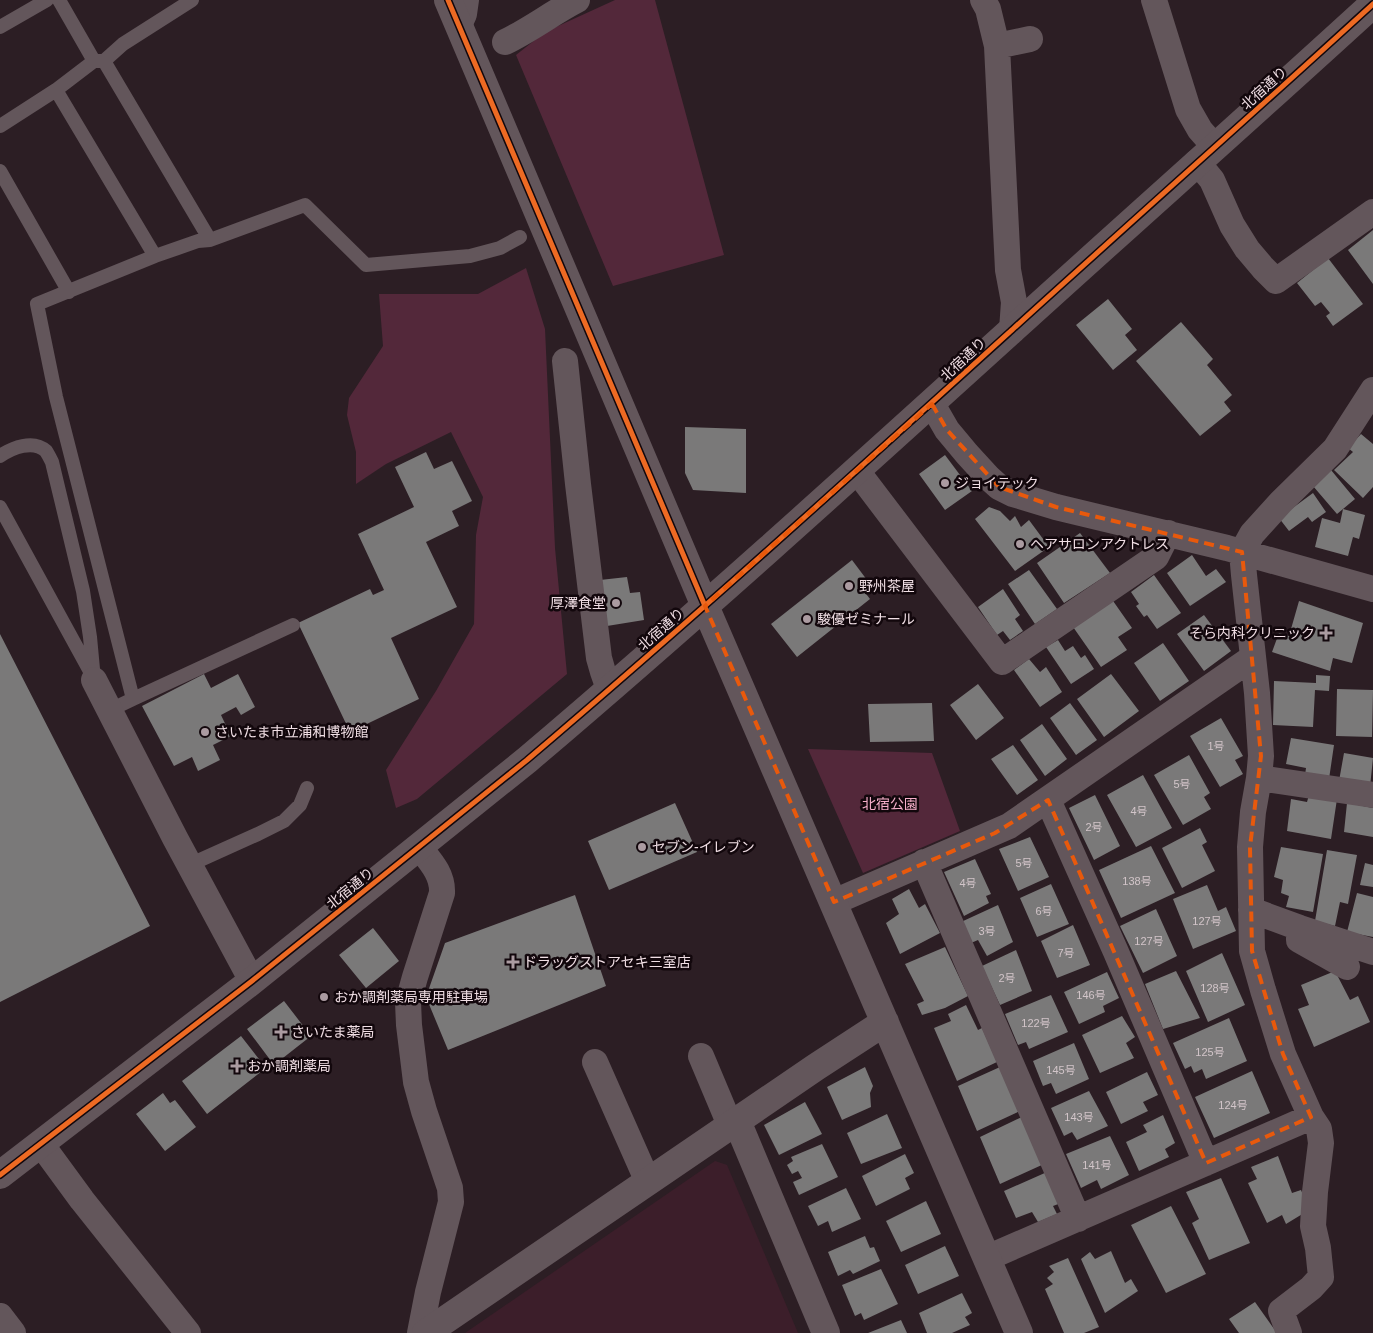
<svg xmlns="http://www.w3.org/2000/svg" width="1373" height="1333" font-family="Helvetica,'Noto Sans JP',sans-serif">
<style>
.built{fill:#3c1e2a}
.green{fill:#53283a}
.building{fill:#7a7979}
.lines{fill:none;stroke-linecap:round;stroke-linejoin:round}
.service{stroke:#63565b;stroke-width:14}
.minor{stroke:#63565b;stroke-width:26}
.tertiary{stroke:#63565b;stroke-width:28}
.cycleway-casing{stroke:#12070c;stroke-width:8}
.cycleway{stroke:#ed6a23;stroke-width:5}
.marked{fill:none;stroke:#e8590c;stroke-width:4;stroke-dasharray:10 6;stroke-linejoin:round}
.poi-dot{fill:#ab9ba1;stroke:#12070c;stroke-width:2}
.labels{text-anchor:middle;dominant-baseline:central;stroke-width:5;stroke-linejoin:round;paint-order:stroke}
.number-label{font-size:11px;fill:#d2c5c9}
.street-label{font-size:14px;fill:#f0dee4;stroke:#12070c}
.poi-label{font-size:14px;fill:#f0dee4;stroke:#12070c;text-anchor:start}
.park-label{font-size:14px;fill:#f5afca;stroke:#12070c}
</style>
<rect width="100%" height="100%" fill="#2c1e24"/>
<!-- built -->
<path class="built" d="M715,1161L727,1165L798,1333H465Z"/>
<!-- green -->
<path class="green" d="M615,0H655L724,255L613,286L516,55L545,32Z
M526,268L545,329L555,548L567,674L417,799L396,808L386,770L436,691L474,624L476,535L483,497L451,432L386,464L356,484V452L347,415L349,398L383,346L379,294H478Z
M808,749L932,753L960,831L863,873Z"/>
<!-- building -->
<path class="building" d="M1373,230V284L1348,250Z
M1328,258L1363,304L1333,326L1326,316L1330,313L1321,302L1315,306L1297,283Z
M1108,299L1132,329L1125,335L1137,350L1113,370L1076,325Z
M1181,322L1213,359L1207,365L1232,395L1224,402L1231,411L1200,436L1136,361Z
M685,427L746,429V493L693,490L685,473Z
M1361,434L1373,444V487L1363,498L1334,470L1353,452L1348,448Z
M426,452L434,469L452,461L472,501L452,511L459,526L426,542L457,607L391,638L419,699L350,732L298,623L370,589L373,595L384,590L358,534L414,507L395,467Z
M945,455L972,491L945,510L919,474Z
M1331,470L1355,499L1337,514L1313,486Z
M1313,493L1326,512L1312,522L1308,517L1289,531L1279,518Z
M989,507L1000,511L1010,521L1015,516L1021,527L1029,520L1049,547L1015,571L975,519Z
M1343,509L1365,515L1359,539L1353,537L1348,556L1315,547L1322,518L1340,523Z
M1080,533L1110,573L1064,603L1037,563Z
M1192,555L1206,576L1216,569L1226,582L1190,606L1167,573Z
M852,560L867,580L860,586L870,599L797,657L771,624Z
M1029,570L1057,609L1035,624L1008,584Z
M1154,575L1181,613L1157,629L1147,615L1144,617L1136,606L1139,604L1131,592Z
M627,577L630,593L640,592L644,620L607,626L600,580Z
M1003,589L1020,615L1015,619L1023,631L1010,640L1003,631L997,635L978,607Z
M1111,598L1132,628L1118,637L1127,650L1101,667L1071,624Z
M1299,601L1363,623L1352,663L1333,658L1330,671L1272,652L1279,633L1289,636Z
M1204,615L1231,651L1204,671L1177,634Z
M0,634L150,926L0,1002Z
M1058,640L1065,651L1073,646L1081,658L1085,655L1094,669L1071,684L1046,647Z
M1163,643L1189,681L1160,701L1134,663Z
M1029,659L1040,672L1046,667L1062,692L1040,707L1014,670Z
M204,674L211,688L238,674L255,707L241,715L236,707L221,715L231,736L213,745L220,760L198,771L192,757L174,766L142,706Z
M1111,674L1139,711L1104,737L1077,699Z
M1316,675L1330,676L1329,691L1315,690L1313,727L1273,725L1274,681L1316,683Z
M978,684L1004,718L976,740L950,705Z
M1337,689L1373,690L1372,737L1336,736Z
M932,703L934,741L870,742L868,704Z
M1070,703L1097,740L1076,755L1050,718Z
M1221,718L1243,756L1235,760L1243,774L1220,787L1190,736Z
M1042,724L1067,759L1045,776L1020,740Z
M1291,738L1334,745L1329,779L1305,775L1306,768L1286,764Z
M1013,745L1038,780L1017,795L991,759Z
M1344,753L1373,758L1370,787L1339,781Z
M1189,755L1210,793L1204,797L1211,809L1183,825L1154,775Z
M1143,775L1172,828L1136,847L1107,795Z
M1095,795L1120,846L1094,860L1069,808Z
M1309,795L1337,799L1331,839L1287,831L1291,799L1307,802Z
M675,803L697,852L609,890L588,841Z
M1347,803L1373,808V837L1344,832Z
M1200,828L1207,842L1202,845L1215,871L1182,888L1162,848Z
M1030,837L1049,877L1018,891L999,849Z
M1151,846L1175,893L1121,918L1099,870Z
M1281,847L1323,854L1313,912L1286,907L1289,896L1281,893L1283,880L1274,877Z
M1327,850L1357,855L1348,904L1340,902L1335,926L1315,921Z
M975,859L991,894L986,896L989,903L964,916L944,872Z
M1365,863L1373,865V887L1360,885Z
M1051,884L1069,924L1037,937L1020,898Z
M1207,885L1218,911L1226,907L1236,931L1193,949L1173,899Z
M909,889L919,908L925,904L940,933L900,954L886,923L899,914L892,899Z
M1357,893L1373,897V937L1347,932Z
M575,895L606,986L448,1050L426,997L445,943Z
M998,905L1013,942L987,956L978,940L971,943L961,922Z
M1156,909L1177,956L1143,973L1120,926Z
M1073,925L1090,965L1057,978L1041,941Z
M373,928L399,961L366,988L339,955Z
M945,947L968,996L945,1008L922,1015L917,1004L924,1001L905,964Z
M1016,950L1032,991L1000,1005L982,966Z
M1222,953L1245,1005L1208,1022L1186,971Z
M1176,971L1200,1018L1163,1029L1145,984Z
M1335,971L1350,1000L1358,996L1370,1022L1314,1047L1298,1009L1309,1005L1301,985Z
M1107,972L1119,998L1103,1006L1105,1012L1079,1024L1064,992Z
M1051,995L1068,1032L1029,1049L1026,1042L1018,1045L1005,1014Z
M284,1001L311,1036L274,1065L247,1029Z
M966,1005L978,1030L982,1028L997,1062L957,1081L934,1028L951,1021L948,1014Z
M1122,1016L1135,1037L1126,1043L1134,1058L1100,1073L1082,1035Z
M1229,1018L1247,1061L1206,1079L1202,1069L1194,1073L1191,1066L1185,1069L1173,1043Z
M241,1036L266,1068L207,1114L182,1081Z
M1074,1043L1089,1079L1056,1094L1051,1083L1043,1086L1033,1061Z
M865,1067L873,1086L870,1093L871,1107L842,1120L827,1087Z
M1000,1067L1020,1111L977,1131L958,1086Z
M1252,1071L1270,1113L1214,1138L1195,1097Z
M1147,1072L1158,1095L1143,1102L1148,1111L1121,1124L1106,1092Z
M1089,1091L1108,1126L1077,1140L1072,1132L1064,1136L1051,1108Z
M163,1093L170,1103L175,1100L196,1127L165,1151L136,1114Z
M805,1102L822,1134L779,1155L764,1125Z
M887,1114L902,1148L861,1164L847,1133Z
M1163,1115L1175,1143L1165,1149L1169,1157L1139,1171L1126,1142L1147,1132L1143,1125Z
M1024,1116L1044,1164L1000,1184L980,1137Z
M1110,1136L1129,1175L1101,1189L1097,1180L1081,1188L1066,1154Z
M822,1144L838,1177L799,1195L793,1182L802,1178L798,1171L792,1174L787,1165L793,1161L791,1157Z
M905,1154L914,1173L905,1178L910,1189L876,1206L862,1176Z
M1278,1156L1292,1193L1301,1190L1309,1210L1286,1224L1282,1215L1267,1223L1248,1183L1257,1179L1251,1167Z
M1047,1172L1061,1203L1053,1206L1057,1214L1038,1222L1032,1212L1016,1218L1004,1191Z
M1221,1178L1250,1243L1209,1260L1192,1223L1199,1219L1186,1192Z
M846,1188L861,1219L832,1232L828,1221L818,1226L808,1206Z
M926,1201L941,1234L901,1252L886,1221Z
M1171,1206L1206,1274L1166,1293L1131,1225Z
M865,1236L870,1248L874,1247L880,1261L853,1274L850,1270L838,1276L828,1252Z
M945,1246L959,1276L918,1294L905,1265Z
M1111,1251L1125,1283L1131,1279L1138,1291L1105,1313L1081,1259L1090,1252L1095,1259Z
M1068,1258L1099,1327L1084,1333H1064L1045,1289L1053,1284L1047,1278L1054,1272L1049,1266Z
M881,1269L898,1304L864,1320L861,1313L855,1316L842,1285Z
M962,1293L972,1313L965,1317L970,1325L952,1333H927L919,1313Z
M1255,1302L1277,1333H1239L1229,1319Z
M901,1320L907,1333H868Z"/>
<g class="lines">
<!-- service -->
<path class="service" d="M0,27L47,0
M97,61H104L123,44L192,0
M104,61L210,240
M56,90L155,256
M0,126L56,90L94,61L59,0
M0,171L69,292
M0,456C12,448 33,439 46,451C48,454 50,458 52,462L83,591L90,637L94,680
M0,507L92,675
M133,699L293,625
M110,710L133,699L56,397L37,304L155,256L198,241L210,240L305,205L366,265L470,256L500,248L520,237
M189,865L258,834L284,821L300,805L307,788"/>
<!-- minor -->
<path class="minor" d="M983,0L988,9L997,46L1008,270L1014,302L1012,330
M1154,0L1188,109L1200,130L1215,147
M459,25L464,14L466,0
M505,42C530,30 552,13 577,0
M997,46L1030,39
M1197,162L1212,180L1232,225L1247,249L1263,268L1276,281L1373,212
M565,361L578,484L599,658L603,672L609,689
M932,404L947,430L967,454L989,478L999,487L1013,494L1056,507L1227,548L1373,589
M857,471L1002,662L1156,557L1168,533
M94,680L175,838L252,981
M1259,778L1373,795
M1048,800L1116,952L1206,1163
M419,847C430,861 443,874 442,893L415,977L408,1002L409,1025L416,1082L424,1111L450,1188L451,1202L428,1292L420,1333
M924,862L1078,1219
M834,902L1009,826L1252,658
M1251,910L1300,928L1373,952
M1299,938V940L1347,967
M701,1056L730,1125
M595,1062L648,1182
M41,1144L82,1200L188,1333
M987,1258L1311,1117
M0,1316L13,1333
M1289,1333L1281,1311L1311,1288L1321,1277L1318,1248L1313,1226L1315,1192L1321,1143L1319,1129L1311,1117L1283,1054L1263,990L1252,951L1250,847L1253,812L1259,778L1261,756L1257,693L1244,575L1242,552L1252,534L1281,502L1335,449L1373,390"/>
<!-- tertiary -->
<path class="tertiary" d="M448,0L705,606L1019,1333
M737,1121L826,1333
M0,1175L252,981L527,760C692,620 853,474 1013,329C1133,220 1254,113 1373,4
M426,1333L816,1067L885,1022"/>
<defs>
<path id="cycleway" d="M448,0L705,606
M0,1175L252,981L527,760C692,620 853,474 1013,329C1133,220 1254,113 1373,4"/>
</defs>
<!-- cycleway casing -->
<use href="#cycleway" class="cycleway-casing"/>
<!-- cycleway -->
<use href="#cycleway" class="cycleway"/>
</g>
<!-- marked area -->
<path class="marked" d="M932,404L947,430L999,487L1056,507L1242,552L1261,756L1250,847L1252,951L1283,1054L1311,1117L1206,1163L1048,800L995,833L834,902L705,606Z"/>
<!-- markers -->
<g class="poi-dot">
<circle cx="945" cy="483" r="5"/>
<circle cx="1020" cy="544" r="5"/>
<circle cx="849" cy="586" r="5"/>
<circle cx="616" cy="603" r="5"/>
<circle cx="807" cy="619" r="5"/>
<path d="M1323.5 625.5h5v5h5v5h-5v5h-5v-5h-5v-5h5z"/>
<circle cx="205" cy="732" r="5"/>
<circle cx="642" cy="847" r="5"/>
<path d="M510.5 954.5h5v5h5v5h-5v5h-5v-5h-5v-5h5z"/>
<circle cx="324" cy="997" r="5"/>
<path d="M278.5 1024.5h5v5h5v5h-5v5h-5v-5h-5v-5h5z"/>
<path d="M234.5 1058.5h5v5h5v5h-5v5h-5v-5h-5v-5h5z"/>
</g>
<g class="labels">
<!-- number labels -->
<g class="number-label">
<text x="1216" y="746">1号</text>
<text x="1182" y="784">5号</text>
<text x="1139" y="811">4号</text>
<text x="1094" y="827">2号</text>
<text x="1024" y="863">5号</text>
<text x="1137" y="881">138号</text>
<text x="968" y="883">4号</text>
<text x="1044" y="911">6号</text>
<text x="1207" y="921">127号</text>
<text x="987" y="931">3号</text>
<text x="1149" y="941">127号</text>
<text x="1066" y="953">7号</text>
<text x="1007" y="978">2号</text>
<text x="1215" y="988">128号</text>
<text x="1091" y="995">146号</text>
<text x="1036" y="1023">122号</text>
<text x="1210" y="1052">125号</text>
<text x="1061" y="1070">145号</text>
<text x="1233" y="1105">124号</text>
<text x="1079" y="1117">143号</text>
<text x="1097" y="1165">141号</text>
</g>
<!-- street labels -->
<g class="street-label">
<text transform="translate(1264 88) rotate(-42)">北宿通り</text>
<text transform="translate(963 359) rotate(-43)">北宿通り</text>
<text transform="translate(661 629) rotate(-41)">北宿通り</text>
<text transform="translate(350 888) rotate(-39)">北宿通り</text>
</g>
<!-- poi labels -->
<g class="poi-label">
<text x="955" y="483">ジョイテック</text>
<text x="1030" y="544">ヘアサロンアクトレス</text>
<text x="859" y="586">野州茶屋</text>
<text x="606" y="603" text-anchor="end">厚澤食堂</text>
<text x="817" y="619">駿優ゼミナール</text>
<text x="1315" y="633" text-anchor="end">そら内科クリニック</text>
<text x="215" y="732">さいたま市立浦和博物館</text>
<text x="652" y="847">セブン-イレブン</text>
<text x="523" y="962">ドラッグストアセキ三室店</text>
<text x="334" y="997">おか調剤薬局専用駐車場</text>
<text x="291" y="1032">さいたま薬局</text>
<text x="247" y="1066">おか調剤薬局</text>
</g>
<!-- park labels -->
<g class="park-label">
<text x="890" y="804">北宿公園</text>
</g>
</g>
</svg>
